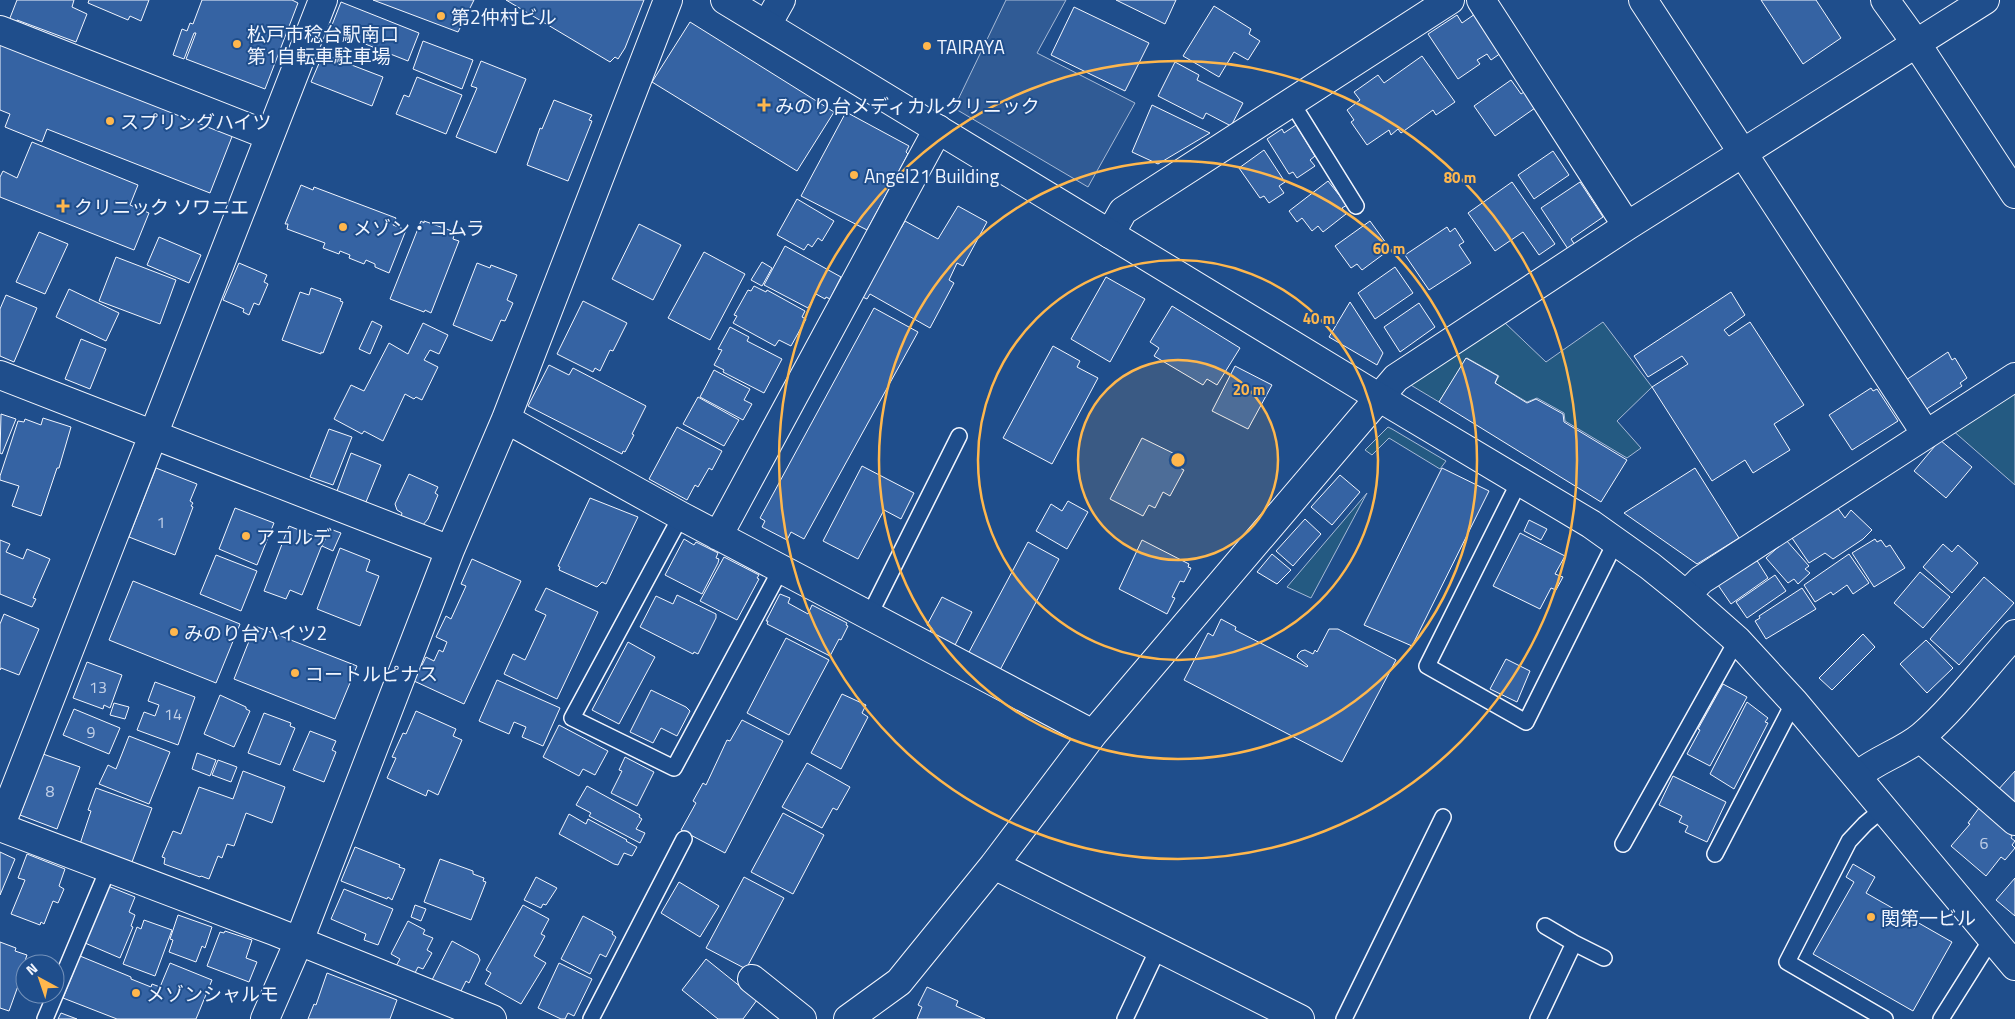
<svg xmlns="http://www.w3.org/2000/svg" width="2015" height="1019" font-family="'Titillium Web','Noto Sans JP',sans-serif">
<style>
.green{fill:#245a82;stroke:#a8bbd7}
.parking{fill:#305b95;stroke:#a8bbd7}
.building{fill:#3563a3;stroke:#f2f6ff}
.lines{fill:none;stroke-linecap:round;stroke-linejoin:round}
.service-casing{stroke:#f2f6ff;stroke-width:18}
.minor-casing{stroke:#f2f6ff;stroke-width:30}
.tertiary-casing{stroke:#f2f6ff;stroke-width:30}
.service{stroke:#1f4e8c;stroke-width:15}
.minor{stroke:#1f4e8c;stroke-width:28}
.tertiary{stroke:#1f4e8c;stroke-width:28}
.ring{fill:none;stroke:#ffb74d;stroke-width:2.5}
.poi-dot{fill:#ffb74d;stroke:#1f4e8c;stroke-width:2}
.labels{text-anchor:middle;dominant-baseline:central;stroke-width:4;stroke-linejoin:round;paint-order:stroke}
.number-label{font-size:16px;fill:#c3d1e8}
.poi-label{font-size:19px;fill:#f2f6ff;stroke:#1f4e8c;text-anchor:start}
.centre{fill:#ffb74d;stroke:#1f4e8c;stroke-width:2.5}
.ring-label{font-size:15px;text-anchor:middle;font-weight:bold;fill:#ffb74d;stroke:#1f4e8c;stroke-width:4;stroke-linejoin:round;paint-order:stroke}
</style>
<rect width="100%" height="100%" fill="#1f4e8c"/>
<!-- green -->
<path class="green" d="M1504,322L1546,362L1603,322L1652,387L1617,421L1641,448L1627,458L1565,421L1564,413L1537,398L1527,402L1495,383L1499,376L1467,358L1439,402L1409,384Z
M2015,388V485L1951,429Z
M1388,427L1392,429L1446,461L1440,469L1389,438L1372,455L1365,450Z
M1367,493L1311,598L1287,587Z"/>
<!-- parking -->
<path class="parking" d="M1006,0H1066L1037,53L1135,103L1088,187L954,108Z"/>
<!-- building -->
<path class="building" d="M17,0H74L72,7L87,14L76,42L17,20L15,26L8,23Z
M89,0H149L141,21L130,16L128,20L88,3Z
M202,0H292L298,3L265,89L186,59L196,33H194L184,59L173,55L182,29L187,31L190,23L193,24Z
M373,0H474L458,32Z
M506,0H644L625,48L618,59L615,57L610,62Z
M1116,0H1176L1165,24Z
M1761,0H1816L1841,38L1803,64Z
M341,2L419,33L408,61L330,30Z
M1214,6L1251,29L1249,34L1260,41L1248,60L1234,52L1219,77L1183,56Z
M1074,7L1149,43L1125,91L1051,55Z
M1475,14L1501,53L1491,60L1487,54L1477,60L1480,64L1458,79L1428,34L1457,15L1462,23Z
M690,22L834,112L797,171L652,82Z
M0,37L235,129L210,193L47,129L42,142L5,127L10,114L0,110Z
M423,41L473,60L462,89L413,69Z
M323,54L383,77L372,106L311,82Z
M1422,56L1455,102L1436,115L1433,110L1401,133L1398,129L1391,135L1389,130L1367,145L1351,122L1354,120L1347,110L1360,100L1354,92L1378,75L1384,83Z
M481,61L526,79L496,153L456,137L477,88L471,86Z
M1175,62L1199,75L1197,80L1243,103L1231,126L1206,113L1203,119L1158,96Z
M417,77L462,95L446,134L396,114L404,95L409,97Z
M1511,80L1521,94L1524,92L1535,108L1495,136L1474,106Z
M554,100L592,115L589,120L592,121L568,181L527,165L540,128L542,129Z
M1152,105L1210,133L1158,164L1132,152Z
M846,112L909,146L906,152L908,154L867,230L801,196Z
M1296,125L1315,156L1310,160L1315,166L1297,178L1293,172L1289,174L1267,139L1282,129L1284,133Z
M32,142L138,185L130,205L149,213L134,250L0,197V177L3,171L17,178Z
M1264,150L1285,182L1279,186L1284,193L1269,203L1264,196L1260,198L1239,168Z
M1553,151L1569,175L1534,199L1518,175Z
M1328,181L1347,205L1342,208L1346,214L1323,232L1318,226L1312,231L1302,218L1297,222L1289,211Z
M1512,182L1555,244L1539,255L1523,232L1495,251L1468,213Z
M1580,182L1603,217L1571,239L1575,245L1568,249L1541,208Z
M301,185L313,190L314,187L396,218L393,225L406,230L389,273L375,267V264L366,260L364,264L349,258L350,255L340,251L339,254L323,248L325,243L287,229L288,224H285Z
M797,199L834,221L822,241L818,238L812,247L808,244L804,250L777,235Z
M958,206L987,222L963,266L957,263L949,280L954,283L930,328L870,294L867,299L860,296L898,226L901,228L905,221L938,239Z
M421,221L424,223V221L452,231L451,234L454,235L453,239L459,241L431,313L425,310L424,312L390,299Z
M1370,221L1386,243L1381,248L1385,253L1362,270L1357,264L1351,268L1335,246Z
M639,224L681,245L653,300L612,279Z
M1447,227L1450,232L1455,228L1464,242L1459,245L1471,263L1429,290L1405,255Z
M39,232L68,244L45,294L16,282Z
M159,237L201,255L189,283L147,265Z
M785,246L841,277L830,299L826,297L825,299L816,294L808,308L764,285Z
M704,252L745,274L710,340L668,318Z
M116,257L176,280L160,324L99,301Z
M762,262L772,268L762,286L751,280Z
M239,263L267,275L264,282L268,284L259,305L254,303L249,315L243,312L244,309L223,300Z
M477,263L490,268L491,265L517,275L507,300L513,303L505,321L501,320L492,341L453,325Z
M1395,267L1413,293L1375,319L1358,293Z
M1106,277L1145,299L1110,362L1071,339Z
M754,286L766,292L767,290L805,311L802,317L806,319L791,346L779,340L775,346L733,323L737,316L734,315L748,290L751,291Z
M311,288L341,299L340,301L343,302L323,353L321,352V354L282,340L300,292L309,295Z
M69,289L119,313L106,341L56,317Z
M1731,292L1745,315L1724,330L1729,336L1750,322L1804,405L1774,424L1790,450L1753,473L1745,460L1712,481L1652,387L1688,364L1682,356L1648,377L1634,356Z
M6,295L37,308L14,362L0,356V309Z
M583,301L627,323L613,351L610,350L600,371L595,368L593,372L557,354Z
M1350,302L1383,353L1377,365L1329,337Z
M1419,303L1435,327L1400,352L1384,327Z
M1172,306L1240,348L1217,385L1207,379L1203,385L1154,356L1159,348L1150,342Z
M874,308L918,332L804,539L791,532L787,540L762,527L765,521L760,518Z
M372,321L382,326L370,354L359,349Z
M423,323L448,335L439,354L430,350L424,360L438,367L422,400L416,397L414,399L405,394L383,441L364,431L362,434L334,419L351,385L364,391L389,343L408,354Z
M730,327L749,337L747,341L782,359L764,393L723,372L724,370L714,365L722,350L718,349Z
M81,339L106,349L90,389L65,379Z
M1053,346L1080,361L1077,367L1098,378L1052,464L1003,438Z
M1948,352L1952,360L1955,358L1967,378L1960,383L1962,386L1925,410L1906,380Z
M1466,358L1498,376L1495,383L1527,403L1536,399L1563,414L1564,422L1627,460L1601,502L1439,402Z
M549,365L569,375L573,368L646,406L632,434L634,435L625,452L623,451L622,454L528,406Z
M1235,366L1272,385L1248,429L1212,411Z
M714,370L750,389L744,400L752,404L743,420L700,397Z
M1871,388L1873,391L1877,389L1898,421L1852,450L1829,415Z
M698,397L739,420L724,446L683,424Z
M1,414L16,419L2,454L0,453Z
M43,418L71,427L59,468H57L41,516L12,506L19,486L0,480V476L18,421L24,422L25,419L41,425Z
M677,427L722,451L712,470L709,468L698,487L695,485L687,500L649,479Z
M329,429L352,437L333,485L310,477Z
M1142,438L1181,457L1176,466L1184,470L1170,496L1163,492L1155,508L1149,505L1143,516L1110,499Z
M1940,440L1972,467L1946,498L1914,471Z
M351,453L381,465L366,502L337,491Z
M862,466L914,493L901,519L884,510L858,559L823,541Z
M156,468L197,484L190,501L193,503L191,506L193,507L175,555L129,537Z
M1442,468L1489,491L1412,646L1364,625Z
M1695,468L1739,538L1697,564L1624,513Z
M409,474L438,487L435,493L438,495L428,519L422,526L401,517L402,513L397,510L395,504Z
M1340,475L1360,492L1332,525L1311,507Z
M590,498L638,517L606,584L602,582L597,587L559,570L560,567L558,566Z
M1068,501L1088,512L1067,549L1036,531L1051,504L1062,511Z
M1837,507L1845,518L1851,510L1872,530L1863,539L1833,559L1825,553L1809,563L1792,538Z
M235,508L274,523L257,565L219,549Z
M1305,519L1321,534L1293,566L1276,551Z
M1529,520L1547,529L1541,540L1524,531Z
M289,526L324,540L302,595L290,590L286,599L264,591Z
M330,529L341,533L333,551L322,546Z
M1520,533L1565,556L1555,574L1563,577L1556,590L1551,588L1540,609L1493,586Z
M684,539L694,545L696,542L718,553L716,558L719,559L718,563L702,594L665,575Z
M1875,539L1877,542L1881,540L1886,547L1890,545L1905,568L1874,587L1852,553Z
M0,540L10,544L6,552L23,559L27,549L50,559L33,598L36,599L32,607L0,594Z
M1142,540L1189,564L1188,567L1191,568L1184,582L1180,581L1172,597L1175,598L1167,614L1119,589Z
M1786,540L1809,566L1805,569L1810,573L1798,584L1794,579L1788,583L1766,558Z
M1028,542L1059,559L1000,670L968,654Z
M1943,544L1952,552L1958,545L1978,563L1952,593L1923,567Z
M340,548L370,560L366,571L379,576L360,626L317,609Z
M1272,554L1291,570L1277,584L1257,572Z
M1849,554L1869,583L1853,594L1847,585L1833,595L1831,592L1815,602L1804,585Z
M216,555L257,571L241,611L200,594Z
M724,557L759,575L757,578L759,579L737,620L700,601Z
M472,559L521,581L464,704L414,681L426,657L434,661L439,650L443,652L447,642L436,637L446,616L451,619L466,586L461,584Z
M1756,559L1768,578L1731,604L1718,585Z
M1920,572L1950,597L1923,628L1894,603Z
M1775,575L1786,591L1747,618L1736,602Z
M1984,577L2014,603L1959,665L1930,639Z
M133,581L240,624L216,683L109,640Z
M546,588L598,612L557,699L504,674L513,654L525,660L546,615L535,610Z
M1802,588L1816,609L1766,639L1755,621L1760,618L1759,616Z
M780,594L790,598L788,603L808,614L812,605L847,623L846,625L848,626L841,640L839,639L830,656L767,624L768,621H766Z
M677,595L716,614V618L698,654L694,652L693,654L640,627L656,596L673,604Z
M942,597L972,612L954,647L929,634L932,628L927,625Z
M4,614L39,629L19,675L1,668L0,670V624Z
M1221,619L1236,627L1235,630L1307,667L1308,666L1297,657L1298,654L1301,651L1305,650L1313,654L1315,650L1317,652L1329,629H1338L1396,660L1342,762L1184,680L1208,633L1213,636Z
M255,626L357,666L335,719L234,679Z
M1863,634L1875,647L1832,690L1819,678Z
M786,638L829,660L789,735L747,713Z
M1926,640L1953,668L1927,693L1900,664Z
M628,642L655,657L619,724L592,710Z
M1506,659L1530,671L1517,702L1490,689Z
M87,662L122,675L110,708L104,705L103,709L73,698Z
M497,680L560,708L543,746L522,737L526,727L514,722L509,734L479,721Z
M155,682L195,697L178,745L137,730L144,712L155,716L159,705L148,701Z
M1723,684L1747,697L1710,766L1687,754L1700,730L1698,729Z
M651,690L686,707L690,711L677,736L661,728L653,743L630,732Z
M842,694L866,705L862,713L868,717L841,769L811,753Z
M220,695L246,707V709L250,711L234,747L204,734Z
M1747,702L1768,718L1765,722L1768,723L1734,789L1710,774Z
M114,703L129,707L125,719L110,715Z
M74,709L120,728L109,754L63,735Z
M416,711L456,729L453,736L462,740L438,795L428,790L426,796L387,778L396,758L392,757L403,733L406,734Z
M264,713L291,723L290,726L295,728L280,765L248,753Z
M742,720L783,741L725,853L681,830L696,803L693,801L703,783L706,785L727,740L730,741Z
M559,725L608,751L595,775L583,769L579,776L543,757Z
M310,731L336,741L332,750L336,752L324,782L293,770Z
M129,736L170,752L149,804L99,784L108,765L116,769Z
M197,753L216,760L210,776L192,769Z
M43,754L80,767L57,829L20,815Z
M625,757L654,772L637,806L611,793L622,771L619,770Z
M218,760L237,767L231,782L212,775Z
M807,763L850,787L837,810L833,808L822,828L782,807Z
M243,771L285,787L272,823L246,813L234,846L227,844L222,858L218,856L209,879L201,876L200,877L164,864L165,858L162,857L173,831L181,834L199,787L233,799Z
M2015,771V806L1997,791Z
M1673,776L1726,802L1707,842L1685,832L1688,826L1679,822L1682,816L1659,805Z
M587,786L640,815L639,817L642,819L636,829L645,833L640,843L589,816L591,813L576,805Z
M96,788L152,808L132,862L80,844L91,811L88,810Z
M1979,808L2012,836L2011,838L2015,841L2012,845L2015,848L2005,860L2001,857L1986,876L1951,846L1970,824L1968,823Z
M783,813L824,835L793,894L751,872Z
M569,814L586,824L588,819L627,840L626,841L637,847L632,856L624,853L618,865L614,864L559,834Z
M355,847L400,865L399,867L405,869L392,900L388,897L387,899L341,881Z
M0,852L15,859L0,895Z
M27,854L65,869L59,886L64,889L58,903L53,901L44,924L41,922L40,925L11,914L25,880L18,878Z
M440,859L473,871V874L484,878L483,881L486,882L471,920L424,902Z
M1853,864L1875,877L1866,893L1952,942L1913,1011L1813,954L1854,882L1846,877Z
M536,877L557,888L546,905L543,904L541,908L524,900Z
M744,877L784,898L746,969L706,948Z
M2015,878V916L1996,900Z
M679,882L719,906L700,937L661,913Z
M108,886L135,897L129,912L135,915L131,926L133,927L120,958L85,943Z
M344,889L393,909L378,945L364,940L366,934L331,919Z
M415,905L426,909L421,921L411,917Z
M523,905L549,919L541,934L545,936L534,956L546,963L521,1004L485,984L491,973L486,970Z
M178,915L212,927L205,948L202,946L196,962L169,952L173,940L170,939Z
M583,916L613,932L612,934L616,937L606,957L600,954L590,974L561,959Z
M144,920L172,930L155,976L123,964L137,927L141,929Z
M408,921L425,930L423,934L433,938L427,950L432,953L423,969L418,967L414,975L396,966L400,959L391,954Z
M225,931L252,940L246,958L257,962L249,982L207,966L220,932L224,933Z
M452,941L478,955L480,960L469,983L466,981L460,993L432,980Z
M0,942L16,948L15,951L27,955L22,970L25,971V987L18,986L9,1011L0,1008Z
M80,956L131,977V979L151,987L152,984L160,987L170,963L212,980L196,1019H117L63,998Z
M706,959L757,1000L743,1019H718L682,990Z
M559,963L592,979L574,1016L568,1013L565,1019H561L538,1008Z
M327,973L397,1000L390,1019H308L314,1004L316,1005Z
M927,987L958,1001L956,1006L985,1019H917L922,1007L918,1005Z
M61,1013L77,1019H58Z"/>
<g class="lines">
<defs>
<path id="service" d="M1292,103L1356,206
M1520,480L1427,666L1526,722L1616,541
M681,516L572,718L674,768L781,569
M869,616L959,436
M1884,808L1865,824L1849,841L1787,962L1885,1019
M1623,844L1737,640
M1715,854L1794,702
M1545,926L1574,943
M45,1019L109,867
M591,1019L684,839
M1125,1019L1159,947
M1344,1019L1443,817
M1538,1019L1574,943L1604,958
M1941,1019L1992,938"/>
<path id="minor" d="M1481,0L1627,226
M1643,0L1926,434
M1885,0L1916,43L2015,194
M767,25L781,0
M0,30L270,136
M1110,234L1123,211L1450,0
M0,375L450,550
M506,419L681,516L1093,734
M718,536L938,129
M1686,595L1701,580L2015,377
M1920,738L2015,821
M1857,776C1877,759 1903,752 1922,736C1955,707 1985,667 2015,634
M0,827L323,0
M0,827L274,931L492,1019
M994,865L1300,1019
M752,979L802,1019
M265,1019L299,941L450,550L506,419L668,0
M848,1019L899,982L994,865L1093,734L1396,378L1627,226L1985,0"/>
<path id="tertiary" d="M725,0L1380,398L1591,524L1650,566L1686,595L1737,640L1794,702L2015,966"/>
</defs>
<!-- service casing -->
<use href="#service" class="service-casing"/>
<!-- minor casing -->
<use href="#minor" class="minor-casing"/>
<!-- tertiary casing -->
<use href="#tertiary" class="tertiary-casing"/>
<!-- service -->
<use href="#service" class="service"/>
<!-- minor -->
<use href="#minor" class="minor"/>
<!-- tertiary -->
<use href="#tertiary" class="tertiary"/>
</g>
<!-- distance rings -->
<circle cx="1178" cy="460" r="100" fill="#ffb74d" fill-opacity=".12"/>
<g class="ring">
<circle cx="1178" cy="460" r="100"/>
<circle cx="1178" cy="460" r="200"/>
<circle cx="1178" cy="460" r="299"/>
<circle cx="1178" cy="460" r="399"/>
</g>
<!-- markers -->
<g class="poi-dot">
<circle cx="441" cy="16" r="5"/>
<circle cx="237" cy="44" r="5"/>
<circle cx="927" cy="46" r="5"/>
<path d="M761.5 97.5h5v5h5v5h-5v5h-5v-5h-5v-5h5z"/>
<circle cx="110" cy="121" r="5"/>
<circle cx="854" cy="175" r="5"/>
<path d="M60.5 198.5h5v5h5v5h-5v5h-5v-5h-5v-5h5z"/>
<circle cx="343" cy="227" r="5"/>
<circle cx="246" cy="536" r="5"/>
<circle cx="174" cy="632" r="5"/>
<circle cx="295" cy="673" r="5"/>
<circle cx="1871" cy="917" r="5"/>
<circle cx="136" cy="993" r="5"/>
</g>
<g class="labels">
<!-- number labels -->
<g class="number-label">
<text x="161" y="522">1</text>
<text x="98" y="687">13</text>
<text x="173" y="714">14</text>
<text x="91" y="732">9</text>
<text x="50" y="791">8</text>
<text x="1984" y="843">6</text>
</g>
<!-- poi labels -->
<g class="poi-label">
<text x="451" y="16">第2仲村ビル</text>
<text x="247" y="33">松戸市稔台駅南口<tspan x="247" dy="22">第1自転車駐車場</tspan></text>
<text x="937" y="46">TAIRAYA</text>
<text x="775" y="105">みのり台メディカルクリニック</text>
<text x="120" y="121">スプリングハイツ</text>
<text x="864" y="175">Angel21 Building</text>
<text x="74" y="206">クリニック ソワニエ</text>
<text x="353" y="227">メゾン・コムラ</text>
<text x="256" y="536">アコルデ</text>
<text x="184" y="632">みのり台ハイツ2</text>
<text x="305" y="673">コートルピナス</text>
<text x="1881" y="917">関第一ビル</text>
<text x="146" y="993">メゾンシャルモ</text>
</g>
</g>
<circle cx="1178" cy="460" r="8" class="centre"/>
<g class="ring-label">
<text x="1460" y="183">80 m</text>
<text x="1389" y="254">60 m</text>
<text x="1319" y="324">40 m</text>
<text x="1249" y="395">20 m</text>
</g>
<!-- north arrow -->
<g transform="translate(40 979) rotate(320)"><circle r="24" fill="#1f4e8c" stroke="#7391ba"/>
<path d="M0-4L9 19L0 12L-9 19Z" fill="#ffb74d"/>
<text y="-8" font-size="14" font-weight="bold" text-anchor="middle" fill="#f2f6ff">N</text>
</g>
</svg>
